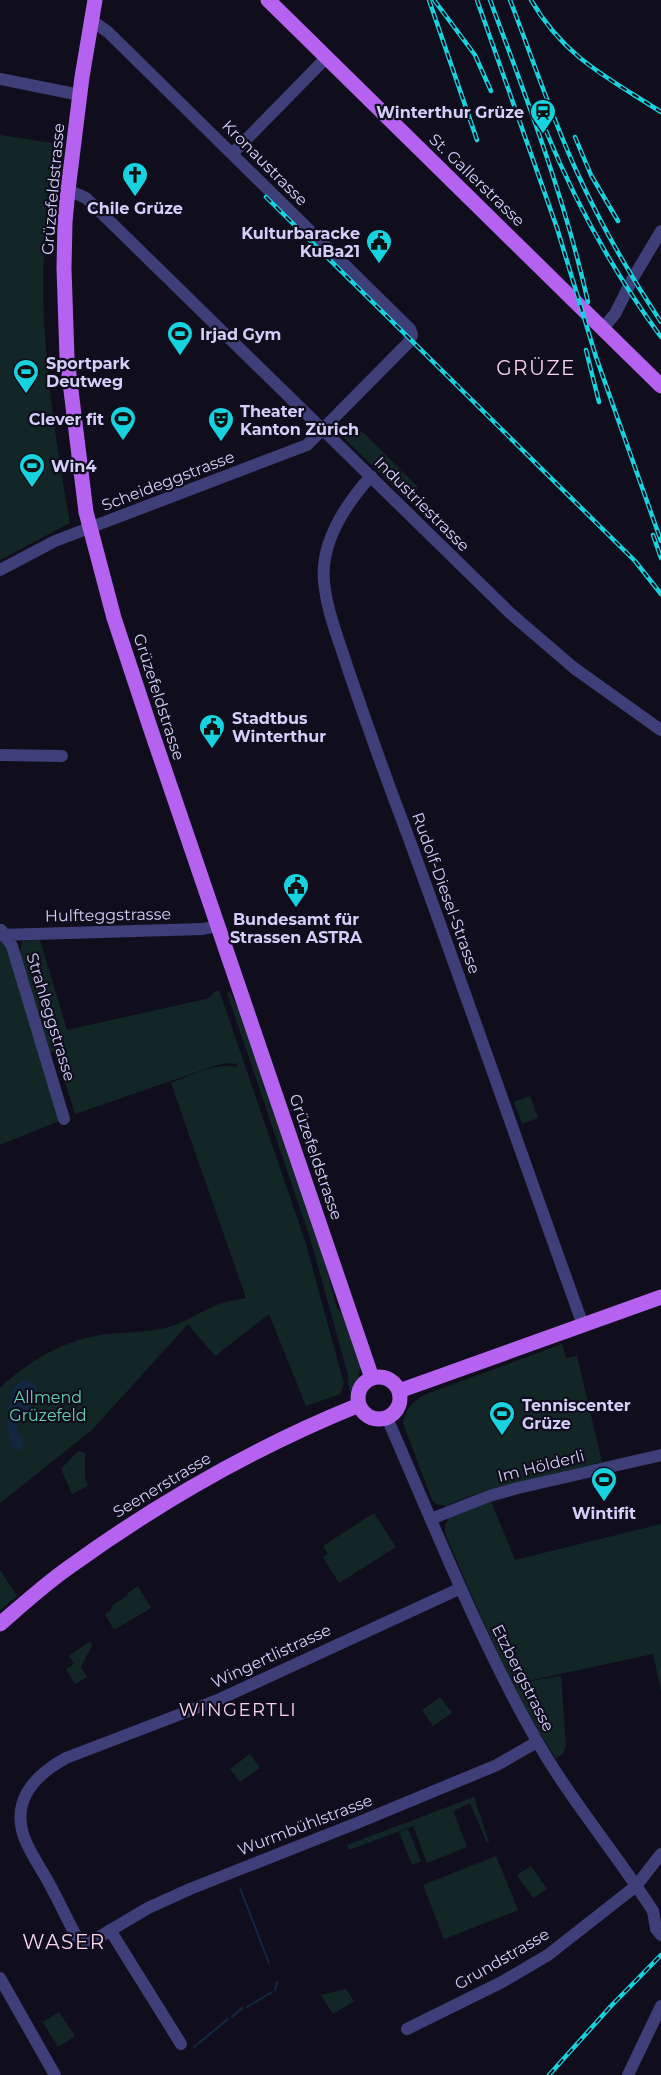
<svg xmlns="http://www.w3.org/2000/svg" width="661" height="2075" font-family="Montserrat,sans-serif">
<style>
.green{fill:#122725}
.water{fill:#132742}
.lines{fill:none;stroke-linecap:round;stroke-linejoin:round}
.stream{stroke:#132742;stroke-width:2}
.minor{stroke:#3e3e78;stroke-width:12}
.major{stroke:#b462ef;stroke-width:15}
.rail-casing{stroke:#17d3df;stroke-width:4.5}
.rail{stroke:#100e1d;stroke-width:2;stroke-dasharray:7;stroke-linecap:butt}
.labels{text-anchor:middle;dominant-baseline:central;stroke-width:4.5;stroke-linejoin:round;paint-order:stroke}
.poi-label{font-size:16px;font-weight:bold;fill:#d3cffa;stroke:#100e1d;text-anchor:start}
.street-label{font-size:16px;fill:#d3cffa;stroke:#100e1d}
.park-label{font-size:16px;fill:#64d2b2;stroke:#100e1d}
.neighbourhood-label{font-size:18px;letter-spacing:1.5px;fill:#fad1ed;stroke:#100e1d}
.quarter-label{font-size:20px;letter-spacing:1.5px;fill:#fad1ed;stroke:#100e1d}
</style>
<rect width="100%" height="100%" fill="#100e1d"/>
<!-- green -->
<path class="green" d="M0,135L53,143C46,207 40,272 45,336C49,399 59,461 70,523L0,560Z
M343,426L356,429L365,434L417,486V489L408,498L404,497L342,436L340,431Z
M3,934L64,1119L0,1145V935Z
M40,940L67,1030L210,998L214,992L219,990L305,1241L344,1384L340,1394L306,1406L269,1314L215,1356L188,1324L92,1430L0,1503V1388C26,1363 64,1340 101,1335C122,1332 144,1333 165,1328C183,1324 198,1313 215,1306C225,1301 236,1300 246,1298L171,1083C190,1076 215,1062 235,1067L238,1064L229,1063L217,1065L75,1114L55,1051L50,1052L20,955L22,941Z
M230,992L243,1019L319,1240L337,1308L345,1314L362,1369L359,1371L358,1382L349,1392L348,1375L311,1241L227,993Z
M530,1096L538,1118L522,1124L514,1102Z
M562,1344L566,1358L577,1356L602,1462L486,1490L446,1506L436,1504L432,1500L403,1423C406,1409 411,1403 424,1395Z
M78,1451L85,1453V1478L88,1486L72,1494L61,1469Z
M491,1501L515,1560L661,1524V1691L653,1654L518,1683L561,1676L566,1746L563,1753L556,1759C510,1688 478,1610 445,1533V1525L449,1518Z
M374,1513L396,1547L339,1583L323,1557L328,1554L323,1546Z
M0,1570L17,1596L0,1610Z
M138,1586L151,1608L114,1630L105,1614L111,1610L113,1605L127,1596L128,1593Z
M90,1641L92,1645L81,1667L87,1677L75,1684L66,1669L74,1664L69,1656Z
M440,1697L452,1713L433,1726L422,1710Z
M250,1754L260,1768L240,1782L230,1769Z
M474,1797L489,1842L487,1843L470,1803L453,1811L467,1847L427,1863L413,1826L349,1850L347,1845Z
M408,1829L421,1861L412,1865L399,1832Z
M496,1856L518,1910L444,1939L423,1885Z
M531,1866L547,1889L533,1898L517,1875Z
M346,1989L354,2001L333,2014L321,1995Z
M59,2012L75,2036L58,2047L43,2022Z"/>
<!-- water -->
<path class="water" d="M25,1380C55,1386 22,1415 16,1428L22,1438L23,1445L20,1450H14C5,1438 6,1396 16,1385C18,1384 23,1381 25,1380Z"/>
<g class="lines">
<!-- stream -->
<path class="stream" d="M240,1888L269,1963
M275,1990L277,1982
M247,2007L272,1992
M232,2017L242,2008
M194,2047L228,2019"/>
<!-- minor -->
<path class="minor" d="M0,79L80,95
M232,154L327,57
M68,190L86,198L510,613L574,668L661,730
M603,328L615,314L633,278L661,231
M371,476C346,504 320,542 324,582C327,612 339,640 348,669C367,725 387,781 408,836C468,999 524,1162 583,1325
M0,570L55,541L307,445L408,343L412,335L410,329L108,32L91,20
M0,755L62,756
M1,930L12,946L64,1119
M0,935L203,929L217,926
M387,1418C435,1527 478,1638 537,1741C571,1801 616,1853 653,1911L656,1929L661,1935
M431,1519L489,1496L518,1488L661,1455
M461,1588L220,1699L66,1758C33,1776 8,1804 27,1844C32,1855 39,1866 45,1876C56,1895 65,1915 75,1934C81,1941 85,1942 94,1940L148,1908L190,1889L357,1823L497,1765L537,1742
M110,1930L181,2044
M0,1978L55,2075
M407,2029L502,1982L548,1955L636,1886L661,1854
M628,2075L661,2006"/>
<!-- major -->
<path class="major" d="M95,0L82,77L68,190L65,222L64,268L67,358L86,512L114,618L150,727L372,1378
M268,0L661,386
M358 1398a21 21 0 1 1 42 0a21 21 0 1 1-42 0Z
M399,1391L661,1297
M0,1624C22,1605 44,1585 68,1568C159,1502 255,1447 359,1405"/>
<defs>
<path id="rail" d="M429,0L477,140
M434,0L475,55L491,91
M477,0L557,228L596,357L661,541
M490,0C527,99 565,199 588,302
M510,0C532,57 551,115 576,170C600,223 629,274 661,322
M531,0C565,58 607,77 661,112
M546,131C576,204 614,273 661,337
M575,137L591,175L618,221
M266,197L635,561L661,594
M586,350L599,402
M653,535L661,558
M549,2075L611,2006L661,1955"/>
</defs>
<!-- rail casing -->
<use href="#rail" class="rail-casing"/>
<!-- rail -->
<use href="#rail" class="rail"/>
</g>
<!-- icons -->
<defs>
<symbol id="station-pin" viewBox="-11 -11 22 30"><path d="M0 17L-7.5 6A9.5 9.5 0 1 1 7.5 6Z" fill="#17d3df" stroke="#100e1d"/><path d="M-3-6H3Q5-6 5-4V2Q5 4 3 4L4.5 6H3L1.5 4h-3L-3 6H-4.5L-3 4Q-5 4-5 2V-4Q-5-6-3-6ZM-3.5-4v3h7v-3ZM-3.5 1v1.5H-2V1ZM2 1v1.5H3.5V1Z" fill="#111"/></symbol>
<symbol id="church-pin" viewBox="-11 -11 22 30"><path d="M0 17L-7.5 6A9.5 9.5 0 1 1 7.5 6Z" fill="#17d3df" stroke="#100e1d"/><path d="M-1.2-6h2.4v3.5h3.3v2.4h-3.3V6h-2.4V-.1h-3.3v-2.4h3.3Z" fill="#111"/></symbol>
<symbol id="civic-pin" viewBox="-11 -11 22 30"><path d="M0 17L-7.5 6A9.5 9.5 0 1 1 7.5 6Z" fill="#17d3df" stroke="#100e1d"/><path d="M-.6-6.5H3V-4.5H.6V-3L4-1V1h2V6H-6V1h2V-1L-.6-3ZM-1.2 2.5V6h2.4V2.5Z" fill="#111"/></symbol>
<symbol id="stadium-pin" viewBox="-11 -11 22 30"><path d="M0 17L-7.5 6A9.5 9.5 0 1 1 7.5 6Z" fill="#17d3df" stroke="#100e1d"/><path d="M0-5a6.5 5 0 1 0 0 10a6.5 5 0 1 0 0-10ZM-3.5-1.8h7v3.6h-7Z" fill="#111"/></symbol>
<symbol id="theatre-pin" viewBox="-11 -11 22 30"><path d="M0 17L-7.5 6A9.5 9.5 0 1 1 7.5 6Z" fill="#17d3df" stroke="#100e1d"/><path d="M-5-5.5Q0-4 5-5.5V0Q5 5 0 6Q-5 5-5 0ZM-3.3-2.5H-1v1.5H-3.3ZM1-2.5H3.3v1.5H1ZM-2.8 1Q0 5.5 2.8 1Z" fill="#111"/></symbol>
</defs>
<g fill-rule="evenodd">
<use href="#station-pin" x="528" y="97" width="30" height="40"/>
<use href="#church-pin" x="120" y="160" width="30" height="40"/>
<use href="#civic-pin" x="364" y="227" width="30" height="40"/>
<use href="#stadium-pin" x="165" y="319" width="30" height="40"/>
<use href="#stadium-pin" x="11" y="357" width="30" height="40"/>
<use href="#stadium-pin" x="108" y="404" width="30" height="40"/>
<use href="#theatre-pin" x="206" y="405" width="30" height="40"/>
<use href="#stadium-pin" x="17" y="451" width="30" height="40"/>
<use href="#civic-pin" x="197" y="712" width="30" height="40"/>
<use href="#civic-pin" x="281" y="871" width="30" height="40"/>
<use href="#stadium-pin" x="487" y="1399" width="30" height="40"/>
<use href="#stadium-pin" x="589" y="1465" width="30" height="40"/>
</g>
<g class="labels">
<!-- poi labels -->
<g class="poi-label">
<text x="524" y="112" text-anchor="end">Winterthur Grüze</text>
<text x="135" y="208" text-anchor="middle">Chile Grüze</text>
<text x="360" y="233" text-anchor="end">Kulturbaracke<tspan x="360" dy="18">KuBa21</tspan></text>
<text x="200" y="334">Irjad Gym</text>
<text x="46" y="363">Sportpark<tspan x="46" dy="18">Deutweg</tspan></text>
<text x="240" y="411">Theater<tspan x="240" dy="18">Kanton Zürich</tspan></text>
<text x="104" y="419" text-anchor="end">Clever fit</text>
<text x="51" y="466">Win4</text>
<text x="232" y="718">Stadtbus<tspan x="232" dy="18">Winterthur</tspan></text>
<text x="296" y="919" text-anchor="middle">Bundesamt für<tspan x="296" dy="18">Strassen ASTRA</tspan></text>
<text x="522" y="1405">Tenniscenter<tspan x="522" dy="18">Grüze</tspan></text>
<text x="604" y="1513" text-anchor="middle">Wintifit</text>
</g>
<!-- street labels -->
<g class="street-label">
<text transform="translate(265 163) rotate(45)">Kronaustrasse</text>
<text transform="translate(477 180) rotate(44)">St. Gallerstrasse</text>
<text transform="translate(53 189) rotate(-85)">Grüzefeldstrasse</text>
<text transform="translate(168 481) rotate(-21)">Scheideggstrasse</text>
<text transform="translate(422 504) rotate(45)">Industriestrasse</text>
<text transform="translate(159 697) rotate(72)">Grüzefeldstrasse</text>
<text transform="translate(446 893) rotate(70)">Rudolf-Diesel-Strasse</text>
<text transform="translate(108 915) rotate(-1)">Hulfteggstrasse</text>
<text transform="translate(51 1017) rotate(73)">Strahleggstrasse</text>
<text transform="translate(316 1157) rotate(71)">Grüzefeldstrasse</text>
<text transform="translate(541 1466) rotate(-14)">Im Hölderli</text>
<text transform="translate(162 1485) rotate(-31)">Seenerstrasse</text>
<text transform="translate(271 1656) rotate(-25)">Wingertlistrasse</text>
<text transform="translate(523 1678) rotate(63)">Etzbergstrasse</text>
<text transform="translate(305 1825) rotate(-21)">Wurmbühlstrasse</text>
<text transform="translate(502 1959) rotate(-30)">Grundstrasse</text>
</g>
<!-- park labels -->
<g class="park-label">
<text x="48" y="1397">Allmend<tspan x="48" dy="18">Grüzefeld</tspan></text>
</g>
<!-- neighbourhood labels -->
<g class="neighbourhood-label">
<text x="238" y="1710">WINGERTLI</text>
</g>
<!-- quarter labels -->
<g class="quarter-label">
<text x="536" y="368">GRÜZE</text>
<text x="64" y="1942">WASER</text>
</g>
</g>
</svg>
